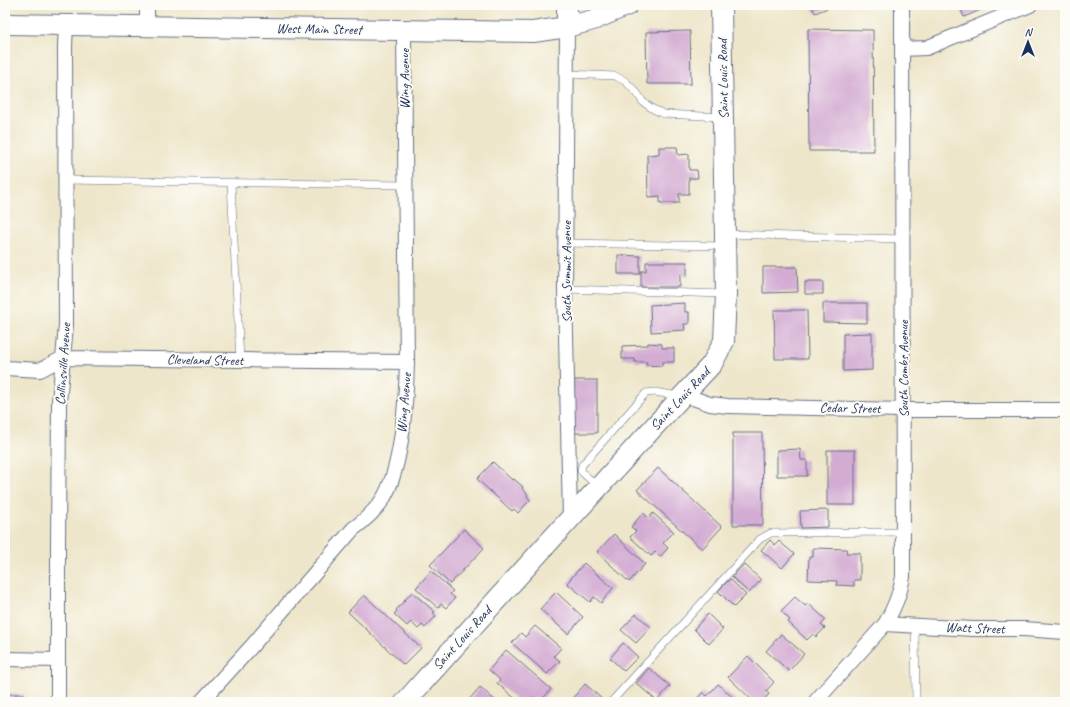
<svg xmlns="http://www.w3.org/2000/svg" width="1070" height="707" font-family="Caveat,sans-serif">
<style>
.building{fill:#d3abd3}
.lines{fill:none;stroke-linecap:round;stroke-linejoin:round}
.lane-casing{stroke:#656f84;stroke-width:8}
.street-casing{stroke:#656f84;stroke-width:16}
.secondary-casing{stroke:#656f84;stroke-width:22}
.lane{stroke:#fff;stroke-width:7}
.street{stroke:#fff;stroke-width:14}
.secondary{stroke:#fff;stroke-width:20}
.labels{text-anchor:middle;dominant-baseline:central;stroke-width:4;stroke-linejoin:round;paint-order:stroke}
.street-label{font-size:14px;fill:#1b2f5e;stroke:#fdfcf7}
</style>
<rect width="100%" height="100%" fill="#fdfcf7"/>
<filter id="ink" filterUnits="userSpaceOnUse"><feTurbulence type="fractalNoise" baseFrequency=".025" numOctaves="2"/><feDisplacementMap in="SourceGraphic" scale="8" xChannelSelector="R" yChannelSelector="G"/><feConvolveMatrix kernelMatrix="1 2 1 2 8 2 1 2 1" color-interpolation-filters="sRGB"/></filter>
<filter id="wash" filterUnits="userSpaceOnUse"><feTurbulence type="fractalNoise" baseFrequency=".012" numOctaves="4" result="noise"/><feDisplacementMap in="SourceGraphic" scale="16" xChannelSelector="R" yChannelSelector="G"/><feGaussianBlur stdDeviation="0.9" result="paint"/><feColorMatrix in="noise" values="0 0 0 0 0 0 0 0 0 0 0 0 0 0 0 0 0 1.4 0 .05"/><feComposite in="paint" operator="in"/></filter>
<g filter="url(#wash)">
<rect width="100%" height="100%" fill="#eee6ca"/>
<g id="blocks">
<!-- building -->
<path class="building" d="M811,5H835L815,13Z
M959,5H992L964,17Z
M808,29L873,30L874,151H809Z
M690,31L691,84H647L646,32Z
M659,147H677L678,155L689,154V170H697L698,178H689V194H679V203H660V196L648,197L647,155L659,154Z
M618,255L640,256V274H618Z
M646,262H687V276L680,275V287H641V271H646Z
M763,267H797L798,292L763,293Z
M805,282H823V294H805Z
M685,303V312H689V324H684L685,330L651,332L650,305Z
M823,303H867V323L823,322Z
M774,310H807L808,359H775Z
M872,333V370L843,371V334Z
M648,343L662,344V348H674V362H662V366L646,365L647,362H635V359H622V346L648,345Z
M571,380H597V433H571Z
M733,433H762L763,525H733Z
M800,449L801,460H807V476H777V450Z
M827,450H855V505H827Z
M493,462L512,480L514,479L523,487L522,488L528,495L527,496L530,500L518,513L514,509L512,511L477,479Z
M658,468L722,527L702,549L637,490Z
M828,510V527L801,528L800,511Z
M643,513L649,518L653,513L674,532L663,543L668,548L660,557L655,552L651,556L630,537L636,531L631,527Z
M464,529L484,548L450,584L430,565Z
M614,534L645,564L629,582L597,552Z
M770,540L775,545L779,541L794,554L782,568L761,550Z
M813,548L847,549L846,553H860V580H854V586L836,585L837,581L808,580L809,557H813Z
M584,563L613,588L601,603L594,597L590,602L567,583Z
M744,564L761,580L749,593L732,577Z
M431,571L453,591L450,594L455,598L446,608L441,604L438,608L416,588Z
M730,579L746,595L734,607L718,591Z
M412,592L435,612L433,613L436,616L425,628L422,625L418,629L411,622L407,626L394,614L397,611L396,610Z
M556,592L583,617L568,634L540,609Z
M364,595L421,648L404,665L348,612Z
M795,597L805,606L808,603L826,620L821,625L825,628L816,637L813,634L807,640L788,622L790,620L781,611Z
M636,614L651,627L636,643L621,630Z
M708,614L723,629L709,644L694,629Z
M535,626L561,648L554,656L560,661L547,674L512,643L521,633L525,637Z
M781,634L804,654L789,671L766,651Z
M623,643L638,657L624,671L610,658Z
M506,650L551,689L540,702L534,697L530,702H519L497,683L500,680L489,670Z
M748,656L774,682L766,691L769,694L762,702H754L728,677Z
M649,668L670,686L657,701L636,683Z
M585,684L601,698L598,702H572L571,700Z
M718,684L738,702H694L703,692L707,696Z
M480,687L497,702H467Z
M5,694H24V702H5Z"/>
</g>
</g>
<g filter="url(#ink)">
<use href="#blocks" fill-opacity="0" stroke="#656f84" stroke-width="1"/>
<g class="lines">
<defs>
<path id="lane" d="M567,74L615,76L625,81L637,93L643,102L653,109L664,114L722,117
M65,180L405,185
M231,183L240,361
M725,234L903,239
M565,243L723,246
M565,289L724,294
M598,487L583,473L581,471L582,465L646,393L655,392L678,396
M915,626L916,702
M611,702L760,539L771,533L903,532"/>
<path id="street" d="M147,5V27
M567,27L565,289L570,518
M902,49L926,48L1030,5
M5,368L40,370L63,358L407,362
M684,395L710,404L728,406L903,410H1065
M885,624L973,629H1024L1065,632
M5,659L58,660
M58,702V545L59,402L66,325L65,46L66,25
M201,702L251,647L353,529C364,521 375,511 383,499C403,466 406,400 407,362L404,31
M815,702L885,624C894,609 900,595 903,577L902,5"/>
<path id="secondary" d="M567,5V27
M5,24L533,32L567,27L593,20L628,5
M405,702C506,589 608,476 712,364L724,341L726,294L721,5"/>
</defs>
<!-- lane casing -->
<use href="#lane" class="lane-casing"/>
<!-- street casing -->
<use href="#street" class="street-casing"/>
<!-- secondary casing -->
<use href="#secondary" class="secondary-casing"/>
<!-- lane -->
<use href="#lane" class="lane"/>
<!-- street -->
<use href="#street" class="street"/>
<!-- secondary -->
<use href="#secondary" class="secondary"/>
</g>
</g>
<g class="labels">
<!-- street labels -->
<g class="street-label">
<text transform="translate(319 29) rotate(1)">West Main Street</text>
<text transform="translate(404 79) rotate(-90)">Wing Avenue</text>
<text transform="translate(723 79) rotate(-91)">Saint Louis Road</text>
<text transform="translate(566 272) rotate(-90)">South Summit Avenue</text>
<text transform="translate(205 360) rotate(1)">Cleveland Street</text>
<text transform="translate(63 364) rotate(-86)">Collinsville Avenue</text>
<text transform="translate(903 369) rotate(-90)">South Combs Avenue</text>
<text transform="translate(680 399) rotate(-47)">Saint Louis Road</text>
<text transform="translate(404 403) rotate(-85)">Wing Avenue</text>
<text transform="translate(850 408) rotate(1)">Cedar Street</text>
<text transform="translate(975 628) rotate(2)">Watt Street</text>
<text transform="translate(462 638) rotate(-48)">Saint Louis Road</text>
</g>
</g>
<!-- margin -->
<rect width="1070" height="707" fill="none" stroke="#fdfcf7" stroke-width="20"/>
<!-- north arrow -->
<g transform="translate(1028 42)" stroke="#fdfcf7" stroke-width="3" paint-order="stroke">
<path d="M0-3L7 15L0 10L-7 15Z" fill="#1b2f5e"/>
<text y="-6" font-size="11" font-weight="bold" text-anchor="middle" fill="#1b2f5e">N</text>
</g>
</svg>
